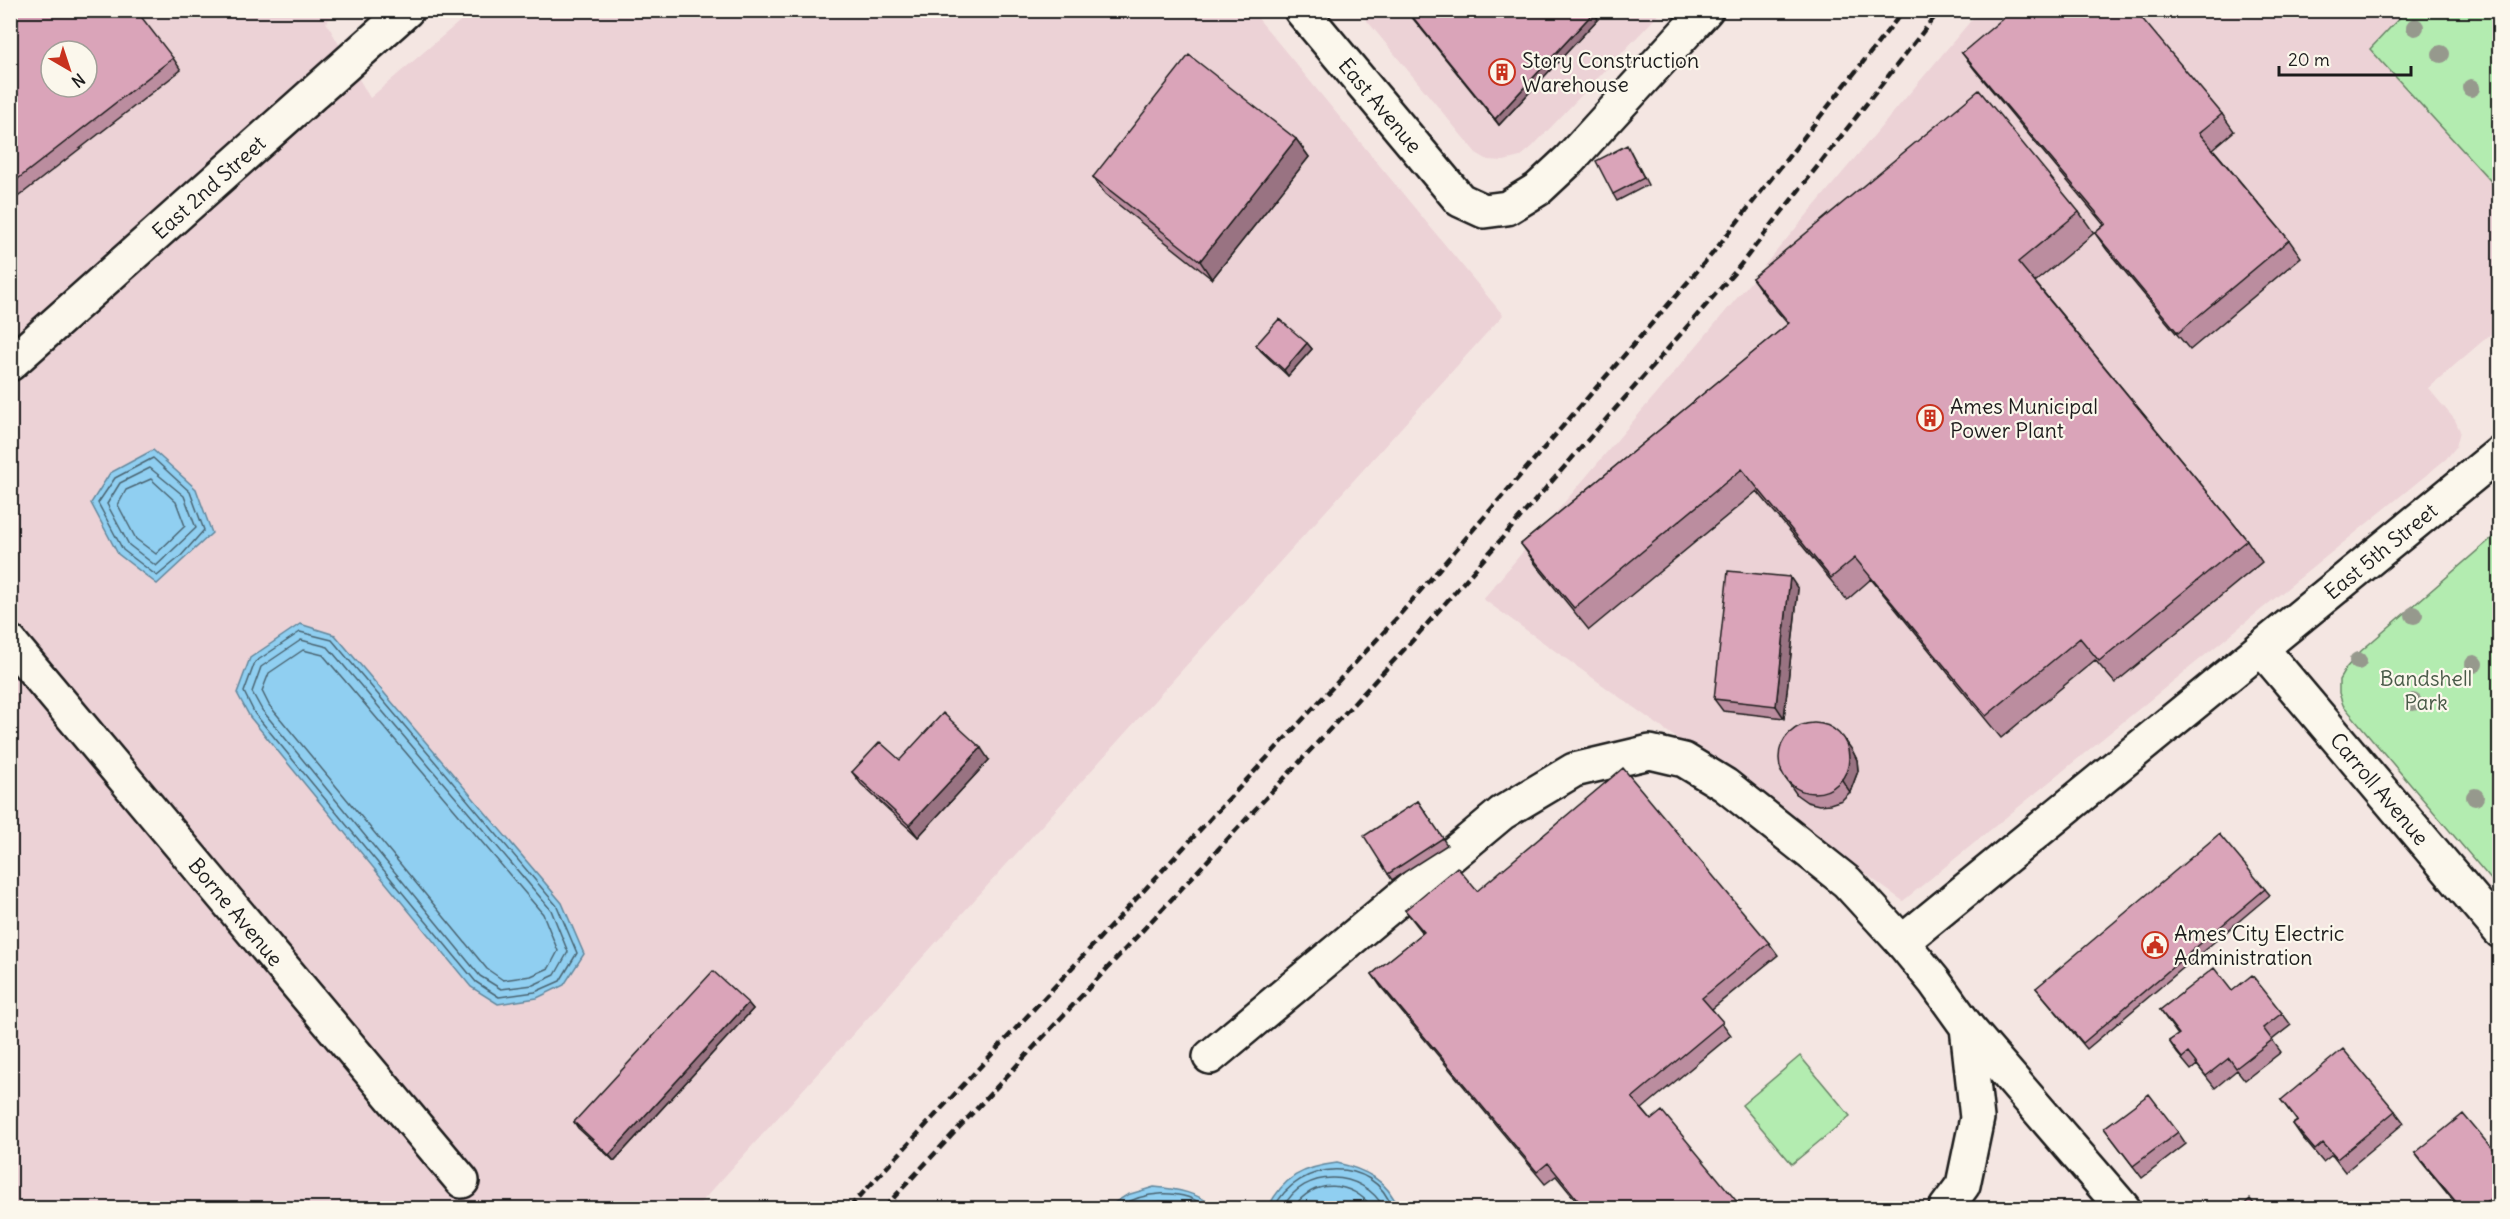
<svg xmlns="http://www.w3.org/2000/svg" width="2510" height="1219" font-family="Delius,sans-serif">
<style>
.built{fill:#ecd2d6;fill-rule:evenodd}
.green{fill:#b3ecb0;stroke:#688466;stroke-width:1.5}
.water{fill:#90cff1;stroke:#62879c;stroke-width:1.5}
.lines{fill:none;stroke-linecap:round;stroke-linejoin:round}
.shore{stroke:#4a6471;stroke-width:1.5}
.minor-casing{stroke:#1c1c1c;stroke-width:38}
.minor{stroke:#fbf7ec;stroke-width:33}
.rail{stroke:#1c1c1c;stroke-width:4.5;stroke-dasharray:9 4.5;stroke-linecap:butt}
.tree{fill:#96998d}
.wall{fill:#bb8d9f;stroke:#1c1c1c;stroke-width:1.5}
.shaded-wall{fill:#997382;stroke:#1c1c1c;stroke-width:1.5}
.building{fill:#daa4b9;stroke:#1c1c1c;stroke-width:1.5;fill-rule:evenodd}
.labels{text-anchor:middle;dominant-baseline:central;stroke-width:4.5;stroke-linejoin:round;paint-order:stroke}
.poi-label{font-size:21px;fill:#1c1c1c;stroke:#fbf7ec;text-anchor:start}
.street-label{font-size:21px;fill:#1c1c1c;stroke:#fbf7ec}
.park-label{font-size:21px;fill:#495a48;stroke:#fbf7ec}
</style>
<rect width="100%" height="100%" fill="#f4e6e2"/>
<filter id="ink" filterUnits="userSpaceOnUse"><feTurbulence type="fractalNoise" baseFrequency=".0167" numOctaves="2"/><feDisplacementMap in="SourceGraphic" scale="12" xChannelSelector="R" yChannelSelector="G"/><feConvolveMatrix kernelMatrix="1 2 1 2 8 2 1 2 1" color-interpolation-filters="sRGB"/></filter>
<g filter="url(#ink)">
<!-- built -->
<path class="built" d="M10,11H339L326,22L370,98L472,11H1252L1503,315L696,1208H11ZM51,51H87V87H51Z
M1359,11H1662L1532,147L1520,157L1504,161L1488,160L1476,153Z
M1979,11H2406L2370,49L2499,190V327L2428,388L2455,420L2460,431L2456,447L2446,459L1903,901L1483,599Z"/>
<!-- green -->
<path class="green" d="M2406,11H2499V190L2370,49Z
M2499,532V889L2343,705L2339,693V680L2346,668L2361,651Z
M1800,1056L1850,1116L1792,1164L1742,1105Z"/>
<!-- water -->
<path class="water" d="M153,450L196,489L212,533L157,584L118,554L91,503L110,473Z
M300,624L335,635L562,903L584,954L564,985L537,998L498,1004L471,987L250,717L237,693L250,658Z
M1337,1163C1364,1169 1388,1180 1398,1208H1268C1283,1177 1303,1167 1337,1163Z
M1154,1187C1178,1189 1198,1193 1217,1208H1106L1127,1195Z"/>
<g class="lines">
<!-- shore -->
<path class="shore" d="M153,458L190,492L204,530L180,557L157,576L123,550L98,503L115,478Z
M150,468L184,496L196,528L156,566L129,545L107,504L120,483Z
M151,479L176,502L185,526L156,554L136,539L118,505L126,490Z
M300,632L332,640L557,906L577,953L560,981L535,992L499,997L476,982L255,714L244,692L255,662Z
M301,640L328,647L551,910L568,952L555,975L533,985L501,989L480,976L262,710L252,692L261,667Z
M303,650L323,655L543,914L558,951L549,968L531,976L503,980L487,969L269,705L262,691L269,673Z
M1117,1208C1143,1191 1181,1187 1208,1208
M1131,1208C1151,1199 1172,1200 1192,1208
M1274,1208C1298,1159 1374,1155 1392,1208
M1283,1208C1303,1167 1363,1169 1384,1208
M1293,1208C1315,1177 1351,1181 1373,1208"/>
<defs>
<g id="minor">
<path id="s1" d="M1301,10L1460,200L1484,211L1507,208L1538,189L1569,160L1706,10"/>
<path id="s2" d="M10,364L407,10"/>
<path id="s3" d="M10,642L462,1181"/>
<path id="s4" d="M2261,648L2500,931"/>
<path id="s5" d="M1902,942L2500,453"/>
<path d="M1967,1027L2123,1208"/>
<path d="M1210,1057L1502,813L1574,770L1650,752L1684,760L1725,785L1847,882L1902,942L1934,981L1967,1027L1977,1118L1963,1185L1946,1208"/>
</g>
</defs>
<!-- minor casing -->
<use href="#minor" class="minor-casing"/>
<!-- minor -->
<use href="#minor" class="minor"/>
<!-- rail -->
<path class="rail" d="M849,1208L1395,620L1712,254L1904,10
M884,1208L1413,640L1734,273L1940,10"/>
</g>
<!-- trees -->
<g class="tree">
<circle cx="2415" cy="27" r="9"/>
<circle cx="2441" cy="54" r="9"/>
<circle cx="2471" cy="88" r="9"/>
<circle cx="2414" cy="615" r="9"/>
<circle cx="2358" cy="661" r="9"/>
<circle cx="2474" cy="664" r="9"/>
<circle cx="2413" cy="702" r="9"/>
<circle cx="2475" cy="797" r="9"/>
</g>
<!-- wall -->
<path class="wall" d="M10,10L173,58L181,70L10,203Z
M1406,10H1592L1598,19L1499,125Z
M1962,53L2222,114L2234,131L2213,149L2289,240L2301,257L2190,350L2107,250L2095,233L2104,225L1975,70Z
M1296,139L1309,157L1212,279L1105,194L1093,177Z
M1631,152L1648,185L1617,201L1613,194Z
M2079,212L2094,233L2035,282L2247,540L2262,562L2115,683L2095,660L2001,738L1871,579L1847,600L1757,491L1589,630L1537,566L1521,544L1788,324L1767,299L1752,278Z
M1307,343L1312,349L1288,376L1261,351L1256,345Z
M1798,589L1784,718L1723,711L1714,699Z
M1852,750L1857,760L1858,771L1850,792L1842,800L1830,804L1819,805L1807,802L1797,795L1781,772Z
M900,760H989L918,837L861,784L852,772Z
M1418,801L1447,845L1392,880L1388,874Z
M2265,889L2270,895L2087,1049L2036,988Z
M1477,891L1769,943L1778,955L1712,1009L1731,1035L1642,1109L1651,1120L1743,1209H1583L1556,1176L1545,1184L1381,987L1372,974L1423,933L1405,910Z
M748,1003L753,1009L614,1161L578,1128L574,1122Z
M2160,1010L2282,1013L2291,1025L2272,1040L2281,1052L2245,1080L2237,1070L2215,1088L2197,1065L2191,1070L2177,1053L2169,1041L2178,1035Z
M2281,1100L2395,1111L2404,1123L2345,1172L2332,1155L2323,1162L2302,1137L2293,1124L2297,1121Z
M2104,1128L2178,1132L2186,1144L2142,1178Z
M2415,1153L2499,1157V1209H2460L2424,1165Z"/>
<!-- shaded-wall -->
<path class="shaded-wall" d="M1594,12L1598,19L1499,125L1495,119Z
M1296,139L1309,157L1212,279L1200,261Z
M1307,343L1312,349L1288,376L1284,370Z
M1790,577L1798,589L1784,718L1776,706Z
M1843,737L1852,750L1857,760L1858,771L1850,792L1842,780Z
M981,748L989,760L918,837L909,825Z
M748,1003L753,1009L614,1161L609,1155Z"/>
<!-- building -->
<path class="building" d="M10,10H136L173,58L10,185ZM51,51H87V87H51Z
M1407,10H1592L1594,12L1495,119Z
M2013,10H2135L2222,114L2199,133L2289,240L2178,333L2095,233L2106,224L1962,53Z
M1189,55L1296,139L1200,261L1093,177Z
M1979,90L2079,212L2018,262L2247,540L2099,661L2080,638L1986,716L1855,558L1831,578L1742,469L1574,608L1521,544L1789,323L1752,278Z
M1627,145L1644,178L1613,194L1596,161Z
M1279,319L1307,343L1284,370L1256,345Z
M1728,571L1790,577L1776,706L1714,699Z
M943,713L981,748L909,825L852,772L880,742L900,760Z
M1779 758a35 35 0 1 1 70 0a35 35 0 1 1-70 0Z
M1623,768L1769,943L1702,998L1723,1022L1632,1098L1651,1120L1662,1111L1743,1209H1585L1548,1163L1537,1172L1372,974L1424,932L1405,910L1457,867L1477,891Z
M1418,801L1443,838L1388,874L1364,836Z
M2219,834L2265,889L2083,1043L2036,988Z
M2214,968L2232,991L2252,975L2282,1013L2263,1028L2272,1040L2236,1068L2229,1058L2206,1076L2188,1053L2182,1058L2169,1041L2179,1034L2160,1010Z
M713,971L748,1003L609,1155L574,1122Z
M2343,1049L2395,1111L2337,1159L2323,1143L2315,1150L2293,1124L2298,1121L2281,1100Z
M2149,1094L2178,1132L2133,1166L2104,1128Z
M2463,1114L2499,1157V1191L2478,1209H2462L2415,1153Z
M2250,1199L2258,1209H2239Z"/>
</g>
<!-- icons -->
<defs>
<symbol id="building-ring" viewBox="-11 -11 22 22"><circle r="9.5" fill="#fbf7ec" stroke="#c8321e" stroke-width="1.5"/><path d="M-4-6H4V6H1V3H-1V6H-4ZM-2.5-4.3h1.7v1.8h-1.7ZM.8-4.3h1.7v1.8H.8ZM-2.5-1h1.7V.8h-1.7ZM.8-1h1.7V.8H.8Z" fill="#c8321e"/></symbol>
<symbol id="civic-ring" viewBox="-11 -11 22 22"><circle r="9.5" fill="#fbf7ec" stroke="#c8321e" stroke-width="1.5"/><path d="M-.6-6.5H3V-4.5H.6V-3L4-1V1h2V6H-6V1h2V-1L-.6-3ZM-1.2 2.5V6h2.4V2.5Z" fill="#c8321e"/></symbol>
</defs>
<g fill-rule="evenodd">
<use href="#building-ring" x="1487" y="57" width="30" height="30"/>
<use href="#building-ring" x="1915" y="403" width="30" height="30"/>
<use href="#civic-ring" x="2140" y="930" width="30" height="30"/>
</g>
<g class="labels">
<!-- poi labels -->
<g class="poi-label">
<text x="1522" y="60">Story Construction<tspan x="1522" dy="24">Warehouse</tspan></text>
<text x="1950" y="406">Ames Municipal<tspan x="1950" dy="24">Power Plant</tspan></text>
<text x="2174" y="933">Ames City Electric<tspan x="2174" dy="24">Administration</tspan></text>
</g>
<!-- street labels -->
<g class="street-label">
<text stroke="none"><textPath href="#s1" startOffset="124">East Avenue</textPath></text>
<text stroke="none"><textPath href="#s2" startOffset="266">East 2nd Street</textPath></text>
<text stroke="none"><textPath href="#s5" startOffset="618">East 5th Street</textPath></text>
<text stroke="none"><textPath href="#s4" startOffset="184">Carroll Avenue</textPath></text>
<text stroke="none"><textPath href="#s3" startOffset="352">Borne Avenue</textPath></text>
</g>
<!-- park labels -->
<g class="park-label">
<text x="2426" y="678">Bandshell<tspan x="2426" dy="24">Park</tspan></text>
</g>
</g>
<!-- margin -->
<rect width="2510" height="1219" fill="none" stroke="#fbf7ec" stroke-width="36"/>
<rect x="18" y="18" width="2474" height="1183" fill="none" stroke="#1c1c1c" stroke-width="2" filter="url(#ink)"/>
<!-- north arrow -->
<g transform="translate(69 69) rotate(141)"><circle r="28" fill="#fbf7ec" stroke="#a29f99" stroke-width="1.5"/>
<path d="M0-4.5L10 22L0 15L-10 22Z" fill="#c8321e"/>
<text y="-9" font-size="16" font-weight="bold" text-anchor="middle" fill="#1c1c1c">N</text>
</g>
<!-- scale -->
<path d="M2279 66v9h132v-9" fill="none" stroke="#1c1c1c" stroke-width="3"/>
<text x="2288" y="66" font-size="18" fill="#1c1c1c" stroke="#fbf7ec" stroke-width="4.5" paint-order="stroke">20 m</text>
</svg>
